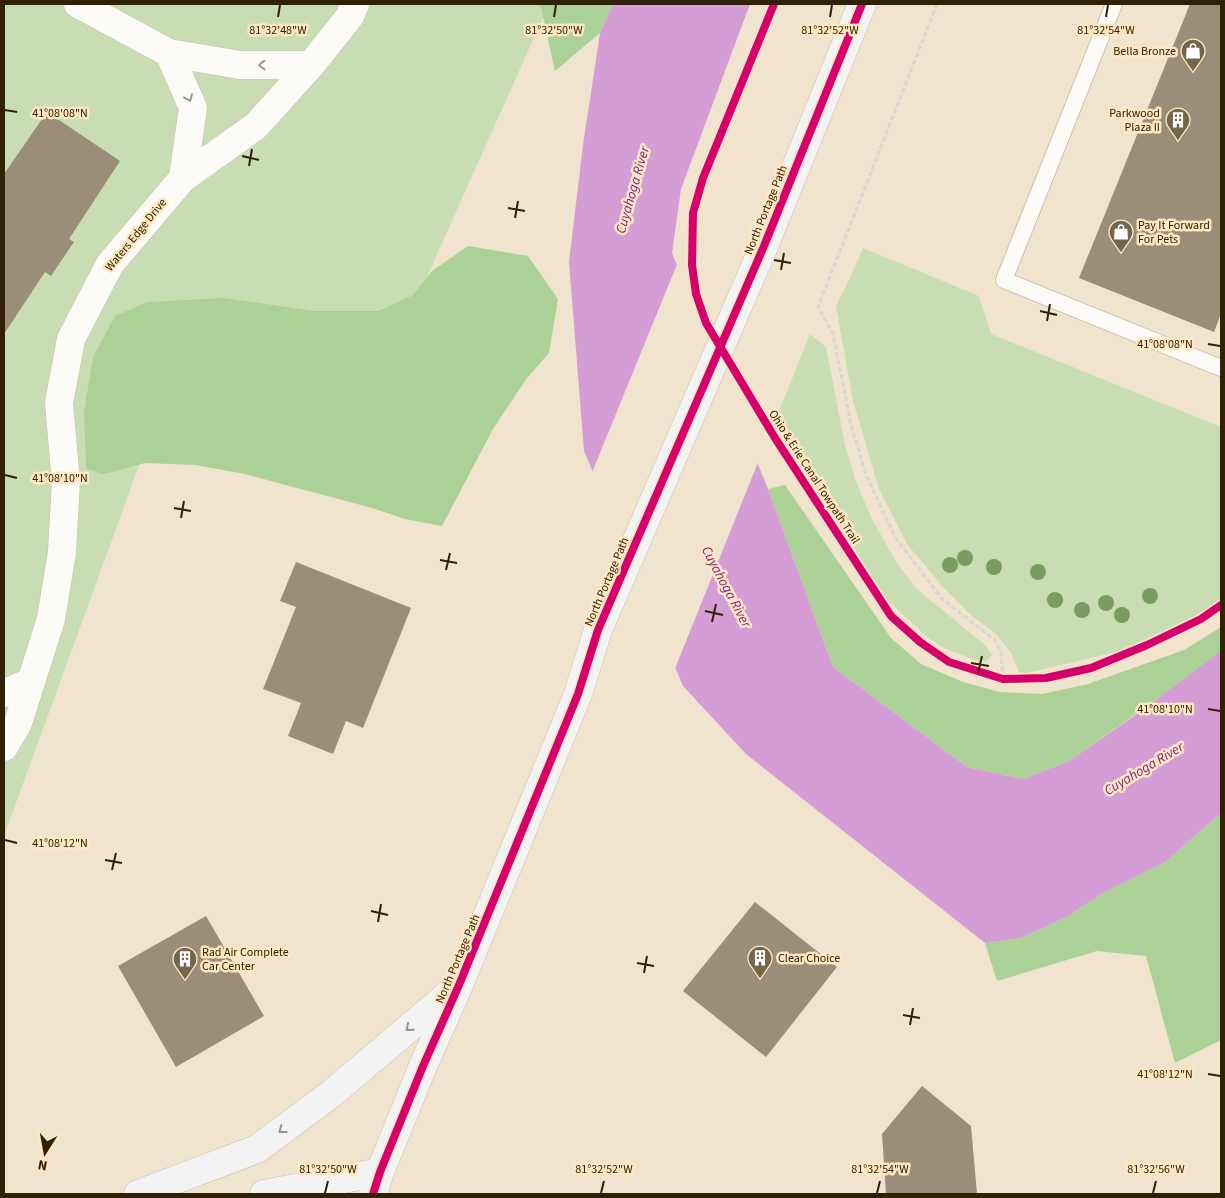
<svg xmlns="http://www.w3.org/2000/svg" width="1225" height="1198" font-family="'Source Sans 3',sans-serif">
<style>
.green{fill:#c9ddb5}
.forest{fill:#acd196}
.water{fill:#d59dd5}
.pier{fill:#f1e4cf}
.building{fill:#9a8e78}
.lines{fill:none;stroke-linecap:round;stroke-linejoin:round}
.lane-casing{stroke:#ccbfa9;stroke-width:18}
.street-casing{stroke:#ccbfa9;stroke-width:29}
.secondary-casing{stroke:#ccbfa9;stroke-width:29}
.path{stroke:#dbd6d0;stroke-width:3;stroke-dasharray:5 2.5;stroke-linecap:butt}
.lane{stroke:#fdfbf8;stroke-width:16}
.street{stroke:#fdfbf8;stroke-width:28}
.secondary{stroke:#f4f3f3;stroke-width:28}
.cycleway-casing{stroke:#ffe8c1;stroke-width:11}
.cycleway{stroke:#d6006c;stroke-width:8}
.tree{fill:#789d5f}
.oneway{stroke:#a1998b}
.oneway2{stroke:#9c9488}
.ticks{fill:none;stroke:#302106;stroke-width:2}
.labels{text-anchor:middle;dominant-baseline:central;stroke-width:5;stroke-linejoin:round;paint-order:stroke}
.poi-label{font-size:12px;fill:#302106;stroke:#ffe8c1;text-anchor:start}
.street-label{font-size:12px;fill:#302106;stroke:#ffe8c1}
.water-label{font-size:14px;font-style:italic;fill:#7b208b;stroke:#ffe8c1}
.ticks-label{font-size:12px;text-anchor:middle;fill:#302106;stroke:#ffe8c1;stroke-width:5;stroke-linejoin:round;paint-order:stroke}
</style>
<rect width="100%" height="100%" fill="#f1e4cf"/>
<!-- green -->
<path class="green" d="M4,4H549L349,451L168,386L4,836Z
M863,248L979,296L991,334L1221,427V598L1198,616L1116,652L1027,673L1019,672L1011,653L997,635L972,616L942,586L907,544L879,489L853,401L836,306L848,282Z
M810,334L826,347L845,445L856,482L872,519L896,562L917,589L985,645L992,655L986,662L972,659L944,648L926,636L888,601L774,424Z"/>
<!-- forest -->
<path class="forest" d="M540,4H613L600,33L555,71Z
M468,246L528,256L558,299L549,353L527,378L493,429L442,526L405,519L372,508L245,474L195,465L145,463L113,472L101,474L86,468L84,412L93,357L115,316L147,302L224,298L314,311H379L413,295L432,271Z
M785,485L891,638L921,664L963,682L1000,692L1042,694L1088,684L1184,650L1221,627V654L1069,761L1023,779L967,767L833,667L768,489Z
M1221,813V1040L1175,1063L1146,956L1097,951L997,981L985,943L1021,938L1065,918L1103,893L1165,862Z"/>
<!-- water -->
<path class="water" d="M613,4H750L681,189L672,253L768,489L833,667L967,767L1023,779L1069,761L1144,709L1221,651V813L1165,862L1103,893L1065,918L1021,938L985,943L746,754L683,686L584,451L569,262L583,145L600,33Z"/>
<!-- pier -->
<path class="pier" d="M678,262L759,460L674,671L591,475Z"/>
<!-- building -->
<path class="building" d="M1190,4H1221V314L1214,332L1079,278Z
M47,112L120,161L69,239L74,242L51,276L45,272L4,334V174Z
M296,562L411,608L363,728L346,721L333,754L288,736L301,703L263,689L296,607L280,601Z
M755,902L837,967L766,1057L683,991Z
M206,916L264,1016L176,1067L118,966Z
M922,1086L971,1126L977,1194H886L882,1134Z"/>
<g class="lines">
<defs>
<path id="lane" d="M1114,4L1004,280L1221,368"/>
<path id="street" d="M78,4L169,53L240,65H311
M169,53L193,108L183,178
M4,693L31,682
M4,747L18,723L51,619L62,552L66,482L59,403L71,339L110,264L183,178L256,126L311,65L350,16L355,4"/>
<path id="secondary" d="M138,1194L257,1149L331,1094L455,989
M264,1194L380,1172
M373,1194L380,1172L423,1066L459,985L578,694L598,630L764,246L862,4"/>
</defs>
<!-- lane casing -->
<use href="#lane" class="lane-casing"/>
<!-- street casing -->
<use href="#street" class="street-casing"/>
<!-- secondary casing -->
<use href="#secondary" class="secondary-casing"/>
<!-- path -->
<path class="path" d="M937,4L818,307L833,334L851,425L866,475L895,537L942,599L995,640L1001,652L1003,679"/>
<!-- lane -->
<use href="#lane" class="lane"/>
<!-- street -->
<use href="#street" class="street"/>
<!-- secondary -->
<use href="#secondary" class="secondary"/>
<defs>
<path id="cycleway" d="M774,4L703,178L693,213L692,265L696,294L706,323L775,438L891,616L920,642L949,662L1003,679L1046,678L1091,668L1147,645L1201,619L1221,605
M373,1194L380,1172L423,1066L459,985L578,694L598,630L764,246L862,4"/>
</defs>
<!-- cycleway casing -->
<use href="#cycleway" class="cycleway-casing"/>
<!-- cycleway -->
<use href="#cycleway" class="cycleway"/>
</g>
<!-- trees -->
<g class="tree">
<circle cx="965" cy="558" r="8"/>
<circle cx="950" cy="565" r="8"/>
<circle cx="994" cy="567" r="8"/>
<circle cx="1038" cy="572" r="8"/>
<circle cx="1150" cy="596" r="8"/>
<circle cx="1055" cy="600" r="8"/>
<circle cx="1106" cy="603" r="8"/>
<circle cx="1082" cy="610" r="8"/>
<circle cx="1122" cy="615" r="8"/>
</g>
<!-- one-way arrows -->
<defs><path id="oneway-chevron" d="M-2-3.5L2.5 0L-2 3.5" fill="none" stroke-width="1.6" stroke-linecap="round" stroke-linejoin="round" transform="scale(1.25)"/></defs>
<g class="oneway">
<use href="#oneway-chevron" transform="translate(262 65) rotate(-180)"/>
<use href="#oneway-chevron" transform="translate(189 98) rotate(66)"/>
</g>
<g class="oneway2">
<use href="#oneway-chevron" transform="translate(409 1028) rotate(140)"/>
<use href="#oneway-chevron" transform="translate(282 1130) rotate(143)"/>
</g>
<!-- ticks -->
<path class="ticks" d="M278,17L280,5M554,17L556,5M830,17L832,5M1106,17L1108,5M5,110L17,112M242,156L259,160M249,166L252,149M508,208L525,211M515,218L518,201M774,260L791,263M781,270L784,253M1040,311L1057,315M1047,321L1050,304M1208,344L1220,346M5,475L17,478M174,508L191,511M181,518L184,501M440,560L457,563M446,570L450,553M705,611L723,615M712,622L716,604M971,663L989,666M978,673L982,656M1208,709L1220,711M5,840L17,843M105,860L122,863M112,870L116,853M371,911L388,915M378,922L381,904M637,963L654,966M644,973L647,956M903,1015L920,1018M910,1025L913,1008M1208,1074L1220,1076M325,1193L328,1181M601,1193L604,1181M877,1193L880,1181M1153,1193L1156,1181"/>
<!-- icons -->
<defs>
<symbol id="shop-pin" viewBox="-11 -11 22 30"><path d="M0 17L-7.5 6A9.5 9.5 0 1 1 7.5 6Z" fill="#74654c" stroke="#ffe8c1"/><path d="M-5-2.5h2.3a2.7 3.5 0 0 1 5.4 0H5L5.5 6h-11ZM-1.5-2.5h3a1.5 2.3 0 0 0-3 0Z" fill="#fff"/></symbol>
<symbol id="building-pin" viewBox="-11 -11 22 30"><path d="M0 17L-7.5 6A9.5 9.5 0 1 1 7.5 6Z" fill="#74654c" stroke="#ffe8c1"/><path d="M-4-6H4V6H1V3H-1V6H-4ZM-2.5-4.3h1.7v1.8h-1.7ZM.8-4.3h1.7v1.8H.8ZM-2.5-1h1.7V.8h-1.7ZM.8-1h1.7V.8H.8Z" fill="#fff"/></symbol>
</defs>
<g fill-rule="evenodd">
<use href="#shop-pin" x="1179" y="37" width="28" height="38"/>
<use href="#building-pin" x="1164" y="106" width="28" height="38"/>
<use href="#shop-pin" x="1107" y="218" width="28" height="38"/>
<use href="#building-pin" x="746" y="944" width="28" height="38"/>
<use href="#building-pin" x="171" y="945" width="28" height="38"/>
</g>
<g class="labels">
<!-- poi labels -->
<g class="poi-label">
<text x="1176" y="51" text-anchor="end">Bella Bronze</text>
<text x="1160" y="113" text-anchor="end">Parkwood<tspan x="1160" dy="14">Plaza II</tspan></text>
<text x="1138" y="225">Pay It Forward<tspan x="1138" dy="14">For Pets</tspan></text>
<text x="202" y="952">Rad Air Complete<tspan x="202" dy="14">Car Center</tspan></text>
<text x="778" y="958">Clear Choice</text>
</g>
<!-- street labels -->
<g class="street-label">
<text transform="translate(766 210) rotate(-68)">North Portage Path</text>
<text transform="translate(136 235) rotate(-51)">Waters Edge Drive</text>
<text transform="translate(814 477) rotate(57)">Ohio &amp; Erie Canal Towpath Trail</text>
<text transform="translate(607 582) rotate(-67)">North Portage Path</text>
<text transform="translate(458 959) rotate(-67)">North Portage Path</text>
</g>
<!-- water labels -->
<g class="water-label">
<text transform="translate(633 190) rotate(-74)">Cuyahoga River</text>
<text transform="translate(726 587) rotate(62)">Cuyahoga River</text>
<text transform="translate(1144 769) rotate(-31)">Cuyahoga River</text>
</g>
</g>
<g class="ticks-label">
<text x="278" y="34">81°32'48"W</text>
<text x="554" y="34">81°32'50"W</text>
<text x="830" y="34">81°32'52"W</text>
<text x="1106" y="34">81°32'54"W</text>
<text x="60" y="117">41°08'08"N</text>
<text x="1165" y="348">41°08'08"N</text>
<text x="60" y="482">41°08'10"N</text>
<text x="1165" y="713">41°08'10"N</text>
<text x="60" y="847">41°08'12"N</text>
<text x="1165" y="1078">41°08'12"N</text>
<text x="328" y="1173">81°32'50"W</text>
<text x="604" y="1173">81°32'52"W</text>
<text x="880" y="1173">81°32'54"W</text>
<text x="1156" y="1173">81°32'56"W</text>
</g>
<!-- border -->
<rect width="1225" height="1198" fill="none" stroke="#302106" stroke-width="10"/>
<!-- north arrow -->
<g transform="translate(45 1153) rotate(191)" stroke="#ffe8c1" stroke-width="4" paint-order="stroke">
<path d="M0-4L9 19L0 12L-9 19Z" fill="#302106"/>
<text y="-8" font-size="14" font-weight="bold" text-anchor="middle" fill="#302106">N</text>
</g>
</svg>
